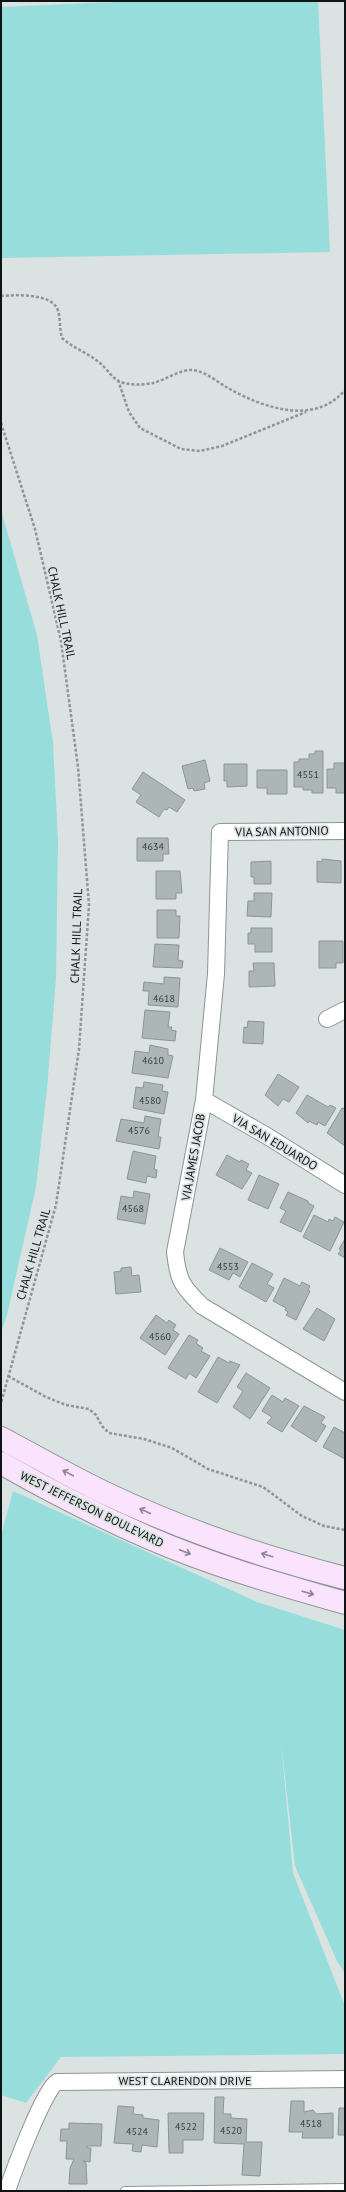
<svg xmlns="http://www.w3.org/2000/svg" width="346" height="2192" font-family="'PT Sans',sans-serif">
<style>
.green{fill:#96dddb}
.building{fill:#adb6b6;stroke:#8c9595}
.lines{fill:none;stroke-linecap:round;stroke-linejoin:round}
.lane-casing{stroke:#8c9594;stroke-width:10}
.street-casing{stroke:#8c9594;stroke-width:18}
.secondary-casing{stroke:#8c9594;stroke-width:24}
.path{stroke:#8e9594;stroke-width:2.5;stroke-dasharray:3 2;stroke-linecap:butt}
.lane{stroke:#fff;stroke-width:8}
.street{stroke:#fff;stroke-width:16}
.secondary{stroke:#fae3fc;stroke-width:22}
.oneway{stroke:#918593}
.labels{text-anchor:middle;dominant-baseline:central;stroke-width:3.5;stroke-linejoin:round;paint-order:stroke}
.number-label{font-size:10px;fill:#373c3c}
.street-label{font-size:12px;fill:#101313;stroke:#dae3e2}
</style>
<rect width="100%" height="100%" fill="#dae3e2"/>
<!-- green -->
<path class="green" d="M137,1H318L330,252L1,258V7Z
M1,510L37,635L53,743L58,840L56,978L47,1089L36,1187L7,1315L1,1332Z
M13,1491L257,1602L345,1630V1974L337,1961L295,1866L281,1741L293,1873L345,2006V2054L61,2057L26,2103L1,2095V1536Z"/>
<!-- building -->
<path class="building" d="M315,751H323V793H312V790H303V787H294V762H299V759H309V754H315Z
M205,760L210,781L204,783L205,789L194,791L193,788L188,789L182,766Z
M334,763H345V793H336V788H327V769H334Z
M224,764H247V786L227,787V781H224Z
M257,770H287V794H267V788H257Z
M143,772L185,800L177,812L169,807L167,810L164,809L159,817L136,802L141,795L132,789Z
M137,838H168L169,854H163V861H137Z
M322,859L341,861V883L317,882V861L322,862Z
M271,861V884H254V877H251V862Z
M156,871H180L182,893H176V899H156Z
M254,893H272L271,917L247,916L248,901H254Z
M157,910H176V916H180L179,938H157Z
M251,928H272V952H255V944H248V933H251Z
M319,941H343V963H336V968H319Z
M155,944L179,945L178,960L183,961L182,968L153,967Z
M253,963H274L275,986L249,987V971H254Z
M164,977L180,978L178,1007L148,1005L149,991H143L144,982L164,984Z
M145,1010L170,1012L168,1027H172L171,1030L176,1031L175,1041L142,1038Z
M248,1021L264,1022L263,1044L243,1043L244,1027L247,1028Z
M150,1045L168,1049V1055L173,1056L168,1078L132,1073L135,1051L149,1053Z
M278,1074L299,1087L289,1102L283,1099L278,1106L265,1095Z
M144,1082L163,1085L162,1091L168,1092L164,1114L133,1108L136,1087L143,1088Z
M307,1095L328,1107L330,1105L336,1108L325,1126L318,1122L317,1125L309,1121L308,1123L296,1113Z
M342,1108L345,1109V1146L327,1133Z
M145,1116L161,1119L158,1137H161L159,1149L116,1141L121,1119L144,1123Z
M133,1151L156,1156L154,1169L157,1170L156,1178L147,1176L146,1183L127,1179Z
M227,1155L240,1162L241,1160L249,1164L246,1170L252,1173L242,1189L216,1175Z
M259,1175L279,1184L268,1209L248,1200Z
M134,1191L150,1194L145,1224L117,1219L121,1196L133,1198Z
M288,1192L308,1201V1203L314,1206L301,1232L280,1222L286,1211L280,1208Z
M314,1215L328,1222L329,1219L333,1221L335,1217L344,1222L330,1251L303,1237Z
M345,1239V1258L338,1254L341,1250L339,1249Z
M220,1248L248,1262L240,1277L233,1273L229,1280L209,1270Z
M252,1263L273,1274L267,1284L274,1288L266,1302L239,1287Z
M131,1267L132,1276L139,1275L141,1292L116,1294L114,1272L121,1271V1268Z
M284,1278L300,1286L302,1282L310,1286L308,1290L310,1291L296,1320L286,1315L288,1312L285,1310L286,1308L273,1301Z
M317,1308L335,1319L324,1341L303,1329Z
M156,1315L167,1323L169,1320L176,1325L173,1330L179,1334L165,1355L140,1338Z
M189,1335L198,1340L196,1343L203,1348L201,1351L210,1356L196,1378L189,1373L186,1379L168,1368Z
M218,1357L229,1363L230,1361L240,1365L217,1403L198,1392Z
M246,1373L270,1388L250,1419L233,1407L243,1391L237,1387Z
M272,1395L283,1402L285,1398L299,1406L282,1432L267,1423L272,1417L262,1411Z
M304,1406L325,1417L321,1423L326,1426L316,1442L291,1426Z
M334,1427L345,1433V1459L323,1447Z
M215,2097H224L223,2114H231V2118L247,2119L246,2142H262L260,2176L242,2175L244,2144L214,2143Z
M291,2101H304V2112L313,2110L316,2114L333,2113V2138H302L303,2132H289Z
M118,2106L134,2107L133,2114L143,2115V2118L159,2120L157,2147L142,2145L141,2152L132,2151L133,2144L114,2143Z
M339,2108H345V2135H338Z
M168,2113H204L203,2140H183V2153H169Z
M69,2123L102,2124L101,2146H87V2148H91L90,2162L83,2161L86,2163L87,2184H69L70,2168L74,2159H66L67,2141H60L61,2129H69Z"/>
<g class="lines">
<defs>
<path id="lane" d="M125,2191L345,2188"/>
<path id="street" d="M345,831L220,832L216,974L204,1100L175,1252C178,1281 182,1286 202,1306L345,1392
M327,1019L345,1010
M204,1100L267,1136L345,1185
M7,2191C13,2173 44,2089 57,2082L345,2079"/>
<path id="secondary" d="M1,1438C35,1456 68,1475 103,1492C180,1529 262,1557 345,1578
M1,1463C48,1490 97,1515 147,1537C211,1565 278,1584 345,1603"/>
</defs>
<!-- lane casing -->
<use href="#lane" class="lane-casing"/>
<!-- street casing -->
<use href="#street" class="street-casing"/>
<!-- secondary casing -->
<use href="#secondary" class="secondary-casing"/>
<!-- path -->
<path class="path" d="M1,296C15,295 49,293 57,308C61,317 59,328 62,338C73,348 88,353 100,363C106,368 111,376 117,380C126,386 143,385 153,383C166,380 180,369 193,370C207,372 217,382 228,388C263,408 315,426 345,390
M118,380L129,412L140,428L181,449L200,451L222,446L306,412
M1,423L35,529L61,641L78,767L89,905L79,1049L56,1205L1,1403
M8,1376L46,1397L66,1405L89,1409L96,1415L102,1426L109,1433L144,1439L172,1448L208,1469L263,1487L302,1516L324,1526L345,1530"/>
<!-- lane -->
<use href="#lane" class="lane"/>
<!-- street -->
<use href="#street" class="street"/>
<!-- secondary -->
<use href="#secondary" class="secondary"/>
</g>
<!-- one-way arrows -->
<defs><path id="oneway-shaft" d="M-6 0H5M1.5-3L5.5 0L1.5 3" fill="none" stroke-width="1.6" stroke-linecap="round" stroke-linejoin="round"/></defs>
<g class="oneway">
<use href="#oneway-shaft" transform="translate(68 1473) rotate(-152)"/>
<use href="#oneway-shaft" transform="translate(145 1511) rotate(-156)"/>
<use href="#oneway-shaft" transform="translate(185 1552) rotate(21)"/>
<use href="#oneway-shaft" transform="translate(267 1555) rotate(-163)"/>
<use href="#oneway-shaft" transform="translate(308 1593) rotate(16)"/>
</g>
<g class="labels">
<!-- number labels -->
<g class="number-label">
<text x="308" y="774">4551</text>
<text x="153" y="846">4634</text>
<text x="164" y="998">4618</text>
<text x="153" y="1060">4610</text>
<text x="150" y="1100">4580</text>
<text x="139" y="1130">4576</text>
<text x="133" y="1208">4568</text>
<text x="228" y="1266">4553</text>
<text x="160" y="1336">4560</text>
<text x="311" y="2123">4518</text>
<text x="186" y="2126">4522</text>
<text x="231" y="2130">4520</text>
<text x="137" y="2131">4524</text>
</g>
<!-- street labels -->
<g class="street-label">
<text transform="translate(62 613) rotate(78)">CHALK HILL TRAIL</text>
<text transform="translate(282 831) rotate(-1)">VIA SAN ANTONIO</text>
<text transform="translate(76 936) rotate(-88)">CHALK HILL TRAIL</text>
<text transform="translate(275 1142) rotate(31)">VIA SAN EDUARDO</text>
<text transform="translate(193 1157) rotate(-80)">VIA JAMES JACOB</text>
<text transform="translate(33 1254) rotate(-74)">CHALK HILL TRAIL</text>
<text transform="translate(92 1509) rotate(26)">WEST JEFFERSON BOULEVARD</text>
<text x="185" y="2080">WEST CLARENDON DRIVE</text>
</g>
</g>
<!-- border -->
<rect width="346" height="2192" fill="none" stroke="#101313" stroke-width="4"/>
</svg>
